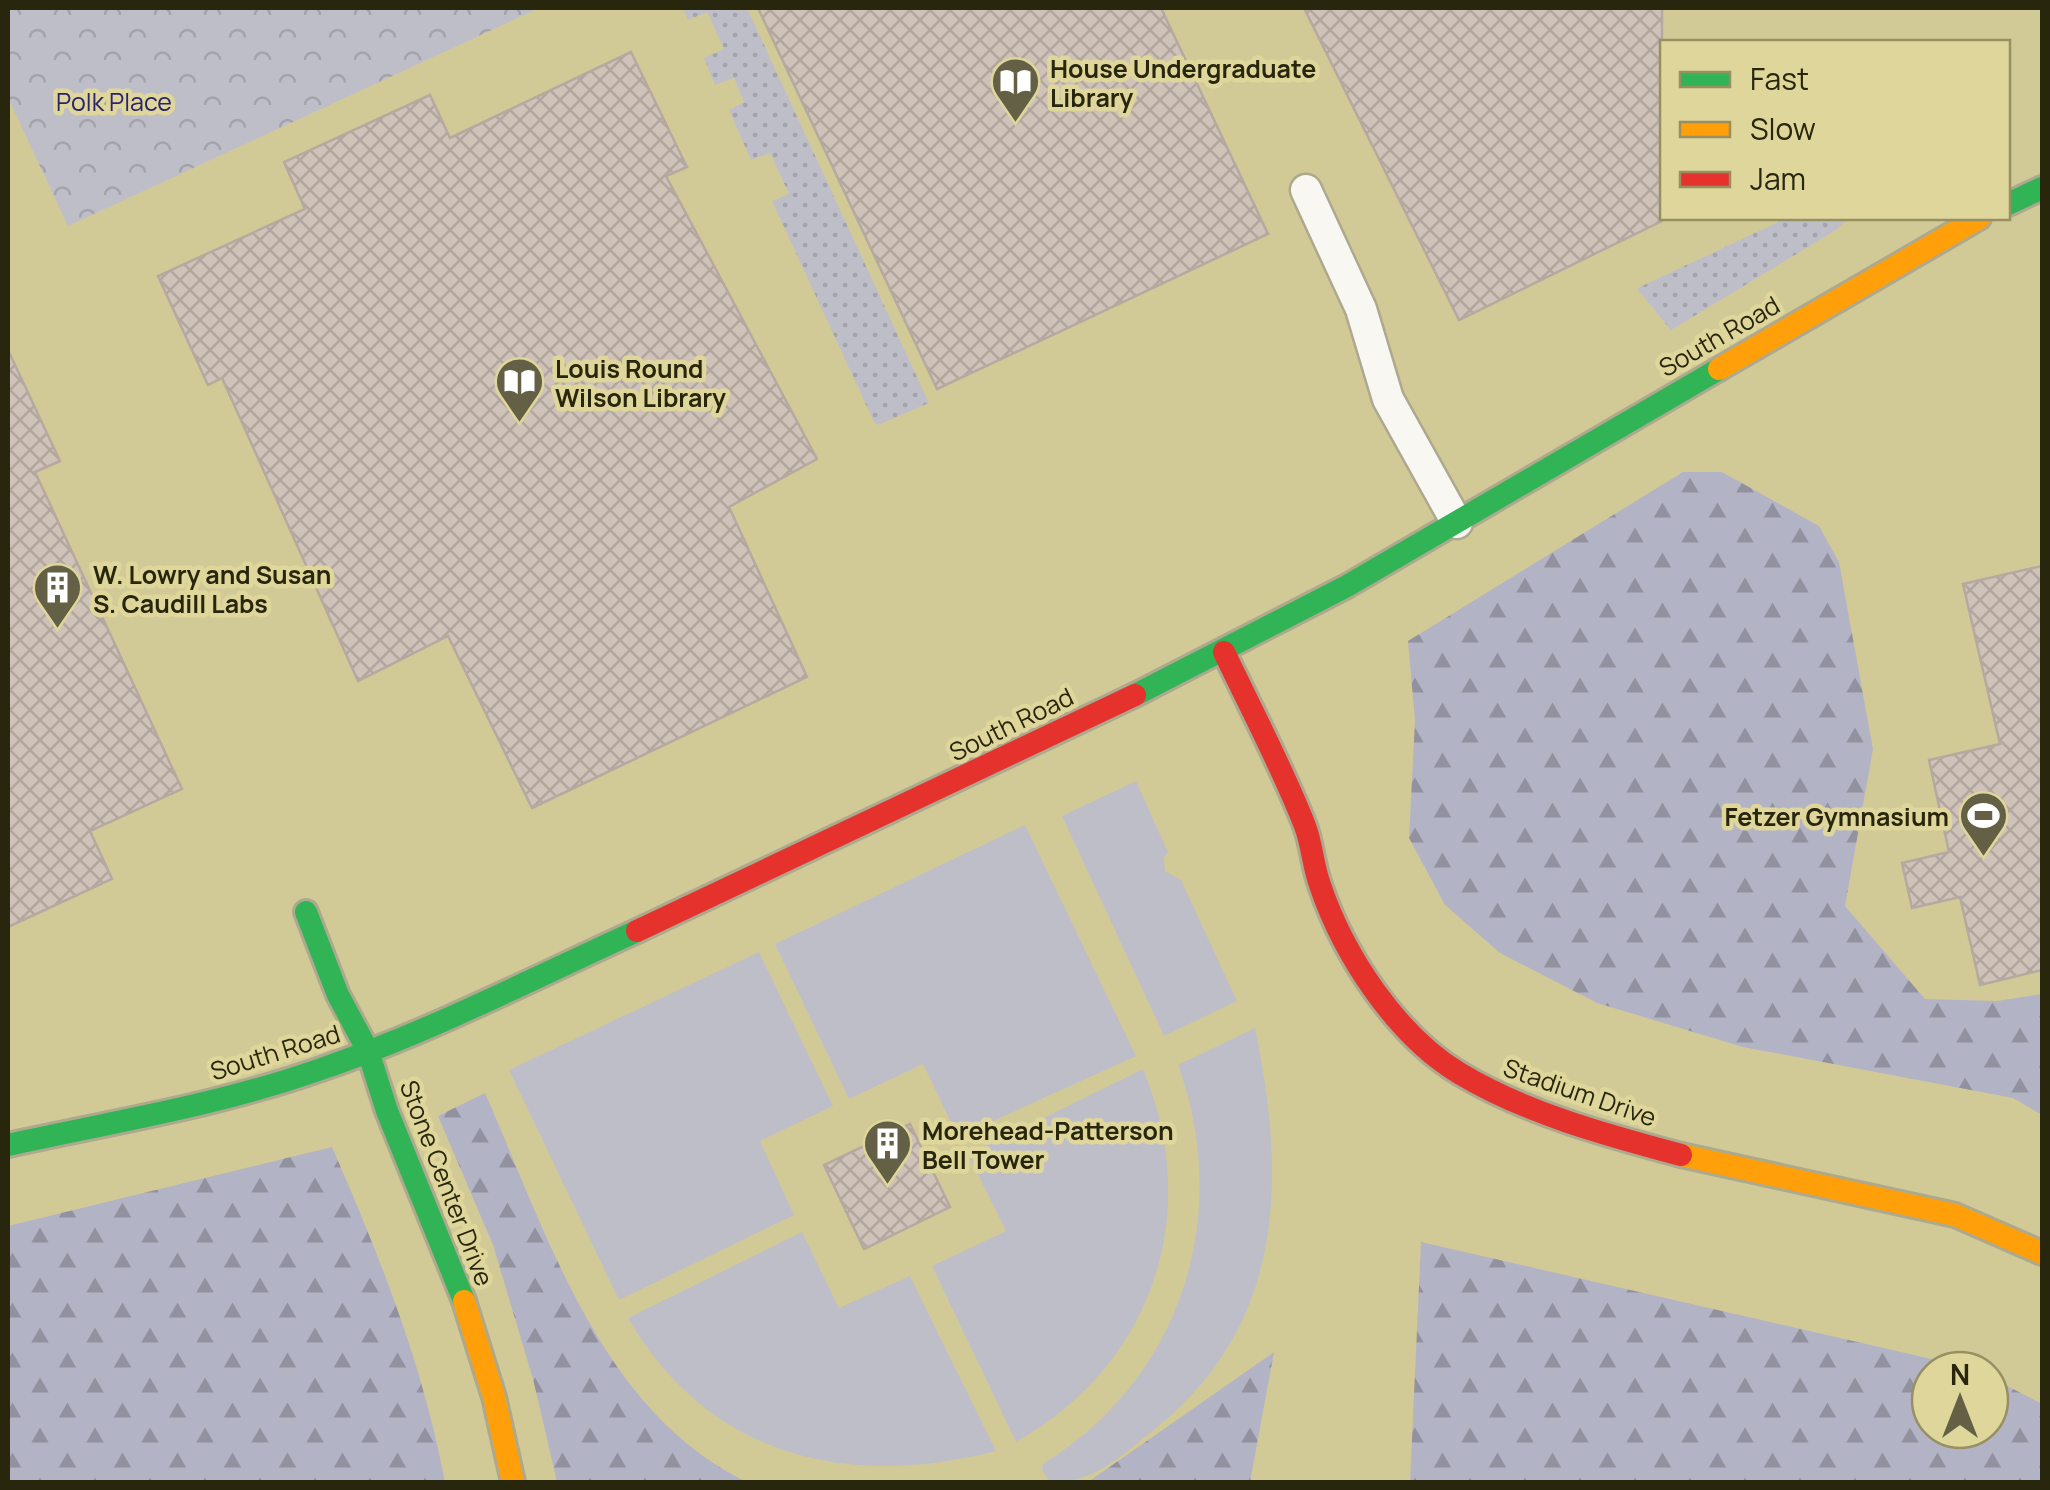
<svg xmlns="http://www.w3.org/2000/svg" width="2050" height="1490" font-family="Manrope,sans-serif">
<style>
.built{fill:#d2ca96;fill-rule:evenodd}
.grass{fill:#bebec8}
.forest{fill:url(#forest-firs)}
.park{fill:url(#park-crowns)}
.garden{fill:url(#garden-dots)}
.building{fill:url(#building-cross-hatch);stroke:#b5a9a0;stroke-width:2.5}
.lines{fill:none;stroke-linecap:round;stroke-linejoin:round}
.lane-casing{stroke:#ada98f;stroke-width:35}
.fast-casing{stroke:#ada98f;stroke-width:28}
.slow-casing{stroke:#ada98f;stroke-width:28}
.jam-casing{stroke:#ada98f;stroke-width:28}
.lane{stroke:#f8f7f2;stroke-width:30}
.fast{stroke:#30b455;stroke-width:22}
.slow{stroke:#ff9f0a;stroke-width:22}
.jam{stroke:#e5322d;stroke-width:22}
.labels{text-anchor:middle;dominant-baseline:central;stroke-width:9;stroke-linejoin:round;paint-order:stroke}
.poi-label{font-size:25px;font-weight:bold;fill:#29260e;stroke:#dfd69b;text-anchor:start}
.park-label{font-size:25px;fill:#2a246b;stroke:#dfd69b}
.street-label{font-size:25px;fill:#29260e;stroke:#dfd69b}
</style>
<defs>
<pattern id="forest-firs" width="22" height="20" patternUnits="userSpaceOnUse" patternTransform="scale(2.5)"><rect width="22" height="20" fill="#b3b3c6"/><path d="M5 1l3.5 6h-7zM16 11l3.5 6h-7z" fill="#92919f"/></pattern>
<pattern id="park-crowns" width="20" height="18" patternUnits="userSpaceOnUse" patternTransform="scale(2.5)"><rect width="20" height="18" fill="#bebec8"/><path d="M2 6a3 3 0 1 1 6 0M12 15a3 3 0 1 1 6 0" fill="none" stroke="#a3a3ab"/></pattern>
<pattern id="garden-dots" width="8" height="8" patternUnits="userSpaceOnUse" patternTransform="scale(2.5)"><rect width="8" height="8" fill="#bebec8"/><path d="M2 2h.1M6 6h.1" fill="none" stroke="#a3a3ab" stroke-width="1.8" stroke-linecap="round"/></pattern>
<pattern id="building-cross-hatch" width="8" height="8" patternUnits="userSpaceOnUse" patternTransform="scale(2.5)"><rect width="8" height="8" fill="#cec2b9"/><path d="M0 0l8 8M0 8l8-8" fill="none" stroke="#b1a79e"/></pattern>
</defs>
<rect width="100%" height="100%" fill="#d0cbaa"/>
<!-- built -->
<path class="built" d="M8,8H2042V1482H8ZM1662,42H2008V218H1662ZM1930,1370H1990V1430H1930Z"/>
<!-- grass -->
<path class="grass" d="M1136,781L1168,852L1164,857L1165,871L1181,880L1237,1001L1164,1036L1062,816Z
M1025,825L1136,1056L958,1137L923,1064L849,1099L775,944Z
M759,952L833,1106L760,1141L794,1215L619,1300L509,1070Z
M1255,1028C1287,1183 1285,1328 1150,1433C1117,1459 1093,1483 1050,1482L1042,1470L1043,1464C1181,1379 1233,1216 1178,1065Z
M1143,1069C1203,1213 1154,1364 1016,1442L932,1266L1006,1231L968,1155Z
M802,1232L839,1308L910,1276L996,1451C846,1490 708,1456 628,1318Z"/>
<!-- forest -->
<path class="forest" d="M1683,472H1722L1819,526L1839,562L1873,749L1845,906L1925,999L1997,1001L2042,994V1115L2013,1098L1743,1047L1597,1003L1500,953L1445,905L1409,838L1415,721L1408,641Z
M485,1093C547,1233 600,1411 747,1482H557L533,1379L493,1245L438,1116Z
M332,1147C380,1257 423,1365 445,1482H8V1226Z
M1421,1242L1971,1368L1976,1370H1930V1430H1990V1377L2042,1404V1482H1410Z
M1274,1352L1250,1482H1088Z"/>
<!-- park -->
<path class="park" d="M8,8H539L68,226L8,98Z"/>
<!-- garden -->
<path class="garden" d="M683,8H747L929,403L878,425L874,422L772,201L789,194L770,153L751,160L729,110L744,102L734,78L715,85L704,58L724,49L707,12L688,20Z
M1777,218H1849L1836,230L1671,330L1637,289L1642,286L1778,222Z"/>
<!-- building -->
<path class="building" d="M758,8H1161L1268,234L937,389Z
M1304,8H1662V221L1459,320Z
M631,52L687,167L666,176L817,459L729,507L807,677L532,808L448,636L358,681L222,378L208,385L158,276L305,209L284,162L430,95L450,138Z
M8,350L60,461L35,472L182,789L90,831L112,879L8,927Z
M2042,566V970L1980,985L1960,897L1912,908L1902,863L1949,852L1929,760L2000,744L1963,584Z
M910,1124L950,1207L864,1249L824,1165Z"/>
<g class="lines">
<defs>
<path id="lane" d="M1306,190L1361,309L1388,399L1457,523"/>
<path id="fast" d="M2008,204L2042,188
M1135,695L1347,586L1719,369
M306,912L338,995L368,1051L387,1111L464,1301
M8,1145C112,1122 220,1105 321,1069C429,1032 532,979 637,931"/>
<path id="slow" d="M1719,369L1979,218
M1681,1155L1955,1215L2042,1253
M464,1301L494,1397L513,1482"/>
<path id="jam" d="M1224,652C1251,709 1282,767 1305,826C1312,844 1313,866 1320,885C1343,954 1396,1035 1459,1073C1525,1113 1606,1135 1681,1155
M637,931L1135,695"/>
</defs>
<!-- lane casing -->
<use href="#lane" class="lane-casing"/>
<!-- fast casing -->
<use href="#fast" class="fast-casing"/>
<!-- slow casing -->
<use href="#slow" class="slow-casing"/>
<!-- jam casing -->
<use href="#jam" class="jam-casing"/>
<!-- lane -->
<use href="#lane" class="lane"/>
<!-- fast -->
<use href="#fast" class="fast"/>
<!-- slow -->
<use href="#slow" class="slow"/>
<!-- jam -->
<use href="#jam" class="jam"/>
</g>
<!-- icons -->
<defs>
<symbol id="library-pin" viewBox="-11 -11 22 30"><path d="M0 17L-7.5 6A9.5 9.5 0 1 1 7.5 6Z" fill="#636045" stroke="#dfd69b"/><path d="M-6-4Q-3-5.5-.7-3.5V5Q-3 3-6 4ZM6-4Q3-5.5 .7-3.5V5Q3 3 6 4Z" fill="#fff"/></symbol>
<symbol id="building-pin" viewBox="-11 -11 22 30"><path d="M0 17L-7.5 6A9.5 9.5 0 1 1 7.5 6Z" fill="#636045" stroke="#dfd69b"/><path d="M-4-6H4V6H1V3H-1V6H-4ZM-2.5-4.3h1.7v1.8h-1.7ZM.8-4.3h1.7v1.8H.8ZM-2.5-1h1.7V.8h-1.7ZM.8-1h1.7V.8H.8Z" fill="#fff"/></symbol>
<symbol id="stadium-pin" viewBox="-11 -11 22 30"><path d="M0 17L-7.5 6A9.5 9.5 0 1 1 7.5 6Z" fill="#636045" stroke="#dfd69b"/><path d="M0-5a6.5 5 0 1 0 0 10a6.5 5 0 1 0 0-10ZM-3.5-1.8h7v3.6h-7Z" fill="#fff"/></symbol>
</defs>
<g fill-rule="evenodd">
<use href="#library-pin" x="988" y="54" width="55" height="75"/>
<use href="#library-pin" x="492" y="354" width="55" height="75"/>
<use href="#building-pin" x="30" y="560" width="55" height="75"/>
<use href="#stadium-pin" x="1956" y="788" width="55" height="75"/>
<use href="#building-pin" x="860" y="1116" width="55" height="75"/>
</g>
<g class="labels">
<!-- poi labels -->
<g class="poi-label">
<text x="1050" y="68">House Undergraduate<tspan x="1050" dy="29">Library</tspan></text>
<text x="555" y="368">Louis Round<tspan x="555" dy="29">Wilson Library</tspan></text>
<text x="93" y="574">W. Lowry and Susan<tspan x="93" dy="29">S. Caudill Labs</tspan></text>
<text x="1949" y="816" text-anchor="end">Fetzer Gymnasium</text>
<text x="922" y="1130">Morehead-Patterson<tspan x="922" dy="29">Bell Tower</tspan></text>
</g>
<!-- park labels -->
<g class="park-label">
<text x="114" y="101">Polk Place</text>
</g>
<!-- street labels -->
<g class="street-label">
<text transform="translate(1719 336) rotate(-30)">South Road</text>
<text transform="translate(1011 724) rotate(-26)">South Road</text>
<text transform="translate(275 1052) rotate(-17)">South Road</text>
<text transform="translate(1580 1092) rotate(19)">Stadium Drive</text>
<text transform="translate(447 1183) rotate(69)">Stone Center Drive</text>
</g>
</g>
<!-- border -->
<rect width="2050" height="1490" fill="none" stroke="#29260e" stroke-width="20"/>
<!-- legend -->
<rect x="1660" y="40" width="350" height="180" fill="#dfd69b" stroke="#969063" stroke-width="2.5"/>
<rect x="1680" y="72" width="50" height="15" fill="#30b455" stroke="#969063" stroke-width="2.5"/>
<text x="1750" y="90" font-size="30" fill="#29260e">Fast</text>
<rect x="1680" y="122" width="50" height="15" fill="#ff9f0a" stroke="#969063" stroke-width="2.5"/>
<text x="1750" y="140" font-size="30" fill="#29260e">Slow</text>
<rect x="1680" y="172" width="50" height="15" fill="#e5322d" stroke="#969063" stroke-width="2.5"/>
<text x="1750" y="190" font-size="30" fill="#29260e">Jam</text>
<!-- north arrow -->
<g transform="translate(1960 1400)"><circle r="48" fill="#dfd69b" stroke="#969063" stroke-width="2.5"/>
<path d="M0-8L18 38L0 25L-18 38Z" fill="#636045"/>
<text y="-15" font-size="28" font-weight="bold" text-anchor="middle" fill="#29260e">N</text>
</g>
</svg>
